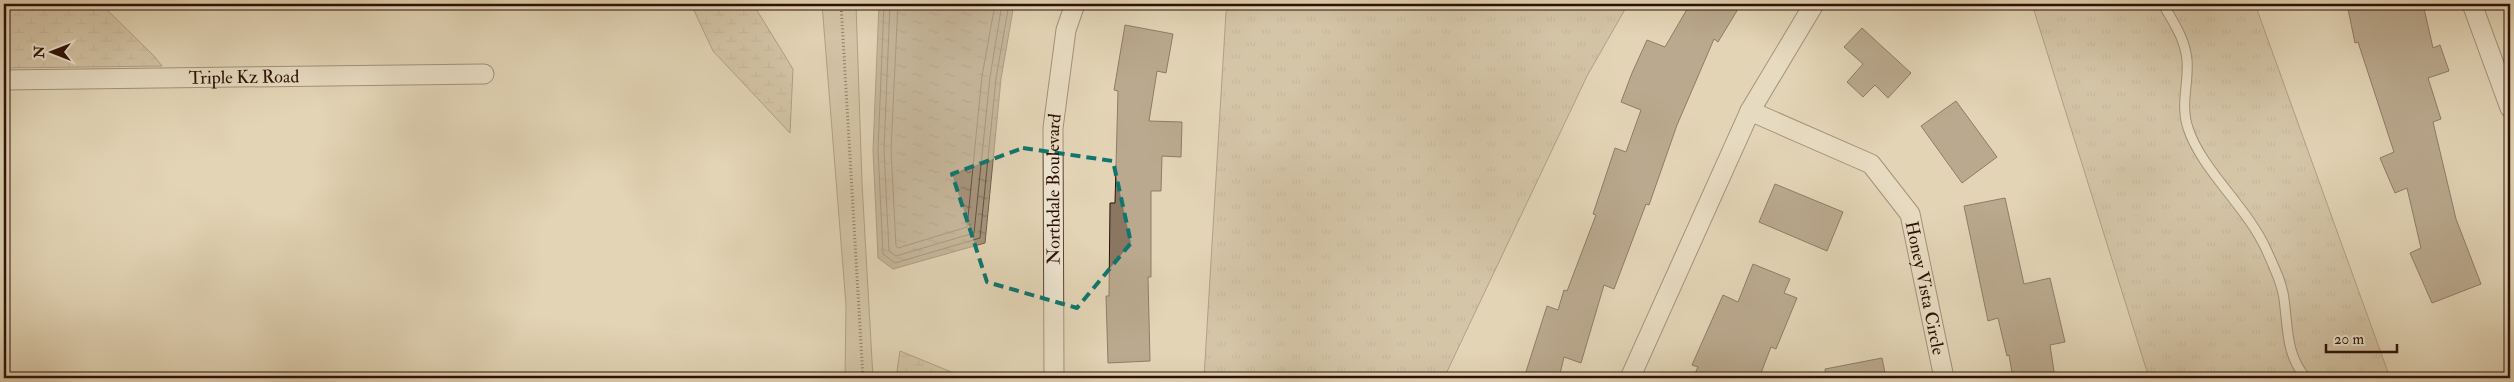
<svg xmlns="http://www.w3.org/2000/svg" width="2514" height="382" font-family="'IM FELL Double Pica',serif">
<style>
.grass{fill:url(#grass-tufts);stroke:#78624f}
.wetland{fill:url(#wetland-marsh);stroke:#78624f}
.green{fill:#c3b397;stroke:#78624f}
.water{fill:url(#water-ripples);stroke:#745e4c}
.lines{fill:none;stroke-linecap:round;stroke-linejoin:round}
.shore{stroke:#685240;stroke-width:1}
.building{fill:#8b7661;stroke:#2d1107}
.service-casing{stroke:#5a4232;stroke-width:11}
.minor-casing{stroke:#5a4232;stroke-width:21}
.path{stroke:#2d1107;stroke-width:3;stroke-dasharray:1 2.5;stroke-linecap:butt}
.service{stroke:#ece3cf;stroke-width:9}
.minor{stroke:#ece3cf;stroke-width:19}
.marked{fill:none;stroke:#0f766e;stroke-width:4;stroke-dasharray:10 6;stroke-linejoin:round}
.labels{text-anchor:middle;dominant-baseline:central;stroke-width:4;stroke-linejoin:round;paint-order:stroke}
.street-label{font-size:18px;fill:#2d1107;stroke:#ece3cf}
</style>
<defs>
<pattern id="grass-tufts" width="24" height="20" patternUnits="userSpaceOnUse" patternTransform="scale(1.25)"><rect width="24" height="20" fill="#c3b397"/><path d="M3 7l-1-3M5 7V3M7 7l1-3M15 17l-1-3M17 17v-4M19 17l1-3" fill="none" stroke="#a89981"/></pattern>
<pattern id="wetland-marsh" width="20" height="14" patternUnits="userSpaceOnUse" patternTransform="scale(1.25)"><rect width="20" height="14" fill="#c3b397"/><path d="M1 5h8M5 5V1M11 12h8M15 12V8" fill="none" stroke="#a89981"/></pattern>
<pattern id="water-ripples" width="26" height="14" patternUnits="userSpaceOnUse" patternTransform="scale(1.25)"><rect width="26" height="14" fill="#a4927a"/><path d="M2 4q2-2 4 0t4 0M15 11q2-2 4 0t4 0" fill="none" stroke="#867662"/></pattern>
</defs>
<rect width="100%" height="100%" fill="#e2d4b5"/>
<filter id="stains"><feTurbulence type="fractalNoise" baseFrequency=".004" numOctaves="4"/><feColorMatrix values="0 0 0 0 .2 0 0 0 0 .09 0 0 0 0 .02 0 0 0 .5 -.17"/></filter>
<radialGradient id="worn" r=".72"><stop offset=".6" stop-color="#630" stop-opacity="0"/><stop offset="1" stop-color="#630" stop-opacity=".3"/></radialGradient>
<!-- grass -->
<path class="grass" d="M1233,4H1628L1587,76L1444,378H1204L1226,12Z
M2032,4H2255L2390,378H2149Z"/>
<!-- wetland -->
<path class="wetland" d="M4,4H101L154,56L162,66L4,68Z
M691,4H753L793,69L790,133L713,51Z
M900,351L966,378H896Z"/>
<!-- green -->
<path class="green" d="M822,4H856L862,183L873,378H845L846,305Z"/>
<!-- water -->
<path class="water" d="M879,4H1014L1001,79L985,243L893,269L878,258L873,150Z"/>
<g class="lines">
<!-- shore -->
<path class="shore" d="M884,4L878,150L883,254L895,263L980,238L996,78L1009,4
M890,4L884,150L889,251L896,256L974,233L990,77L1002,4
M898,4L891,150L896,246L898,248L967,227L982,76L995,4"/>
</g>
<!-- building -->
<path class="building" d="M1690,4H1741L1718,42L1714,39L1677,125L1649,205L1646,204L1614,289L1604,285L1581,363L1564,357L1559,378H1524L1547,306L1558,310L1564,290L1567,291L1596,215L1593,214L1615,148L1626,152L1641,110L1621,102L1632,73L1647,40L1665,47Z
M2374,4H2423L2433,48L2440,45L2449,71L2428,78L2441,119L2433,122L2456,219L2481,284L2432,303L2410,253L2421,248L2407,188L2395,193L2380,158L2394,152L2358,42L2355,43L2348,9Z
M1125,25L1173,34L1166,73L1157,71L1149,121L1182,122L1181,157L1162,156L1161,191H1151V277H1148L1150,361L1108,363L1106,296H1109L1110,203H1115L1118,91L1114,90Z
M1862,28L1911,73L1888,98L1875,85L1863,97L1847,82L1863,64L1844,47Z
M1956,101L1997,157L1962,183L1921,126Z
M1775,184L1843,212L1827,251L1759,222Z
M2005,198L2024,284L2050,278L2065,342L2050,345L2055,378H2013L2009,355L2007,356L1998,318L1988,321L1964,206Z
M1753,264L1790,279L1784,293L1797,298L1776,349L1771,347L1759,378H1693L1698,367L1692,365L1723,295L1738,302Z
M1882,358L1886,378H1826L1825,369Z"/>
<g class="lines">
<defs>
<path id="service" d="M2163,4C2173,22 2185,38 2187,60C2189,83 2180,105 2188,128C2201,169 2247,207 2266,249C2273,265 2282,282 2284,299C2288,328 2286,355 2306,378"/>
<g id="minor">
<path d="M2472,4L2510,108"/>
<path id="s1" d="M4,80L484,74"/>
<path id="s2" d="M1750,111L1871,164L1910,214L1944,378"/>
<path id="s3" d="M1054,378L1053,128L1066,30L1075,4"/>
<path d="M1630,378L1750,111L1814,4"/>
</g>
</defs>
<!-- service casing -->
<use href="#service" class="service-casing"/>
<!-- minor casing -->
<use href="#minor" class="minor-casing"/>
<!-- path -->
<path class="path" d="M841,4L863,378"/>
<!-- service -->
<use href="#service" class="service"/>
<!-- minor -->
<use href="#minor" class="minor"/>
</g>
<!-- marked area -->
<path d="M0 0H2514V382H0ZM1023,148L1113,161L1131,243L1077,308L987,282L952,174Z" fill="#e2d4b5" fill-opacity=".55" fill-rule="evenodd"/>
<path class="marked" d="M1023,148L1113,161L1131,243L1077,308L987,282L952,174Z"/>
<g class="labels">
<!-- street labels -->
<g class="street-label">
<text stroke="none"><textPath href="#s1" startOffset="240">Triple Kz Road</textPath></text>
<text stroke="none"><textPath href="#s3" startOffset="189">Northdale Boulevard</textPath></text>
<text stroke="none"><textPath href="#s2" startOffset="271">Honey Vista Circle</textPath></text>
</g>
</g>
<!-- margin -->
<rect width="2514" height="382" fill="none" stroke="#e2d4b5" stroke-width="20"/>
<rect x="5" y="5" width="2504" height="372" fill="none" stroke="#2d1107" stroke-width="2.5"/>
<rect x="10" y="10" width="2494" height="362" fill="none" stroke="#2d1107"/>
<!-- north arrow -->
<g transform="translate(52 52) rotate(270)" stroke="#ece3cf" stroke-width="4" paint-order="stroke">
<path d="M0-4L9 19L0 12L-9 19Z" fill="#2d1107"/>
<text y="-8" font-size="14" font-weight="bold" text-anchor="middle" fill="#2d1107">N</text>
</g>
<!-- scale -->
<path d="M2326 344v8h71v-8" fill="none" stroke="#2d1107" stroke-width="2.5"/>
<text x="2334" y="344" font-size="15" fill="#2d1107" stroke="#ece3cf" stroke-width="4" paint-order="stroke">20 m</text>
<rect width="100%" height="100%" filter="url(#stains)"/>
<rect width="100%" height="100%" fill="url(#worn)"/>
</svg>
